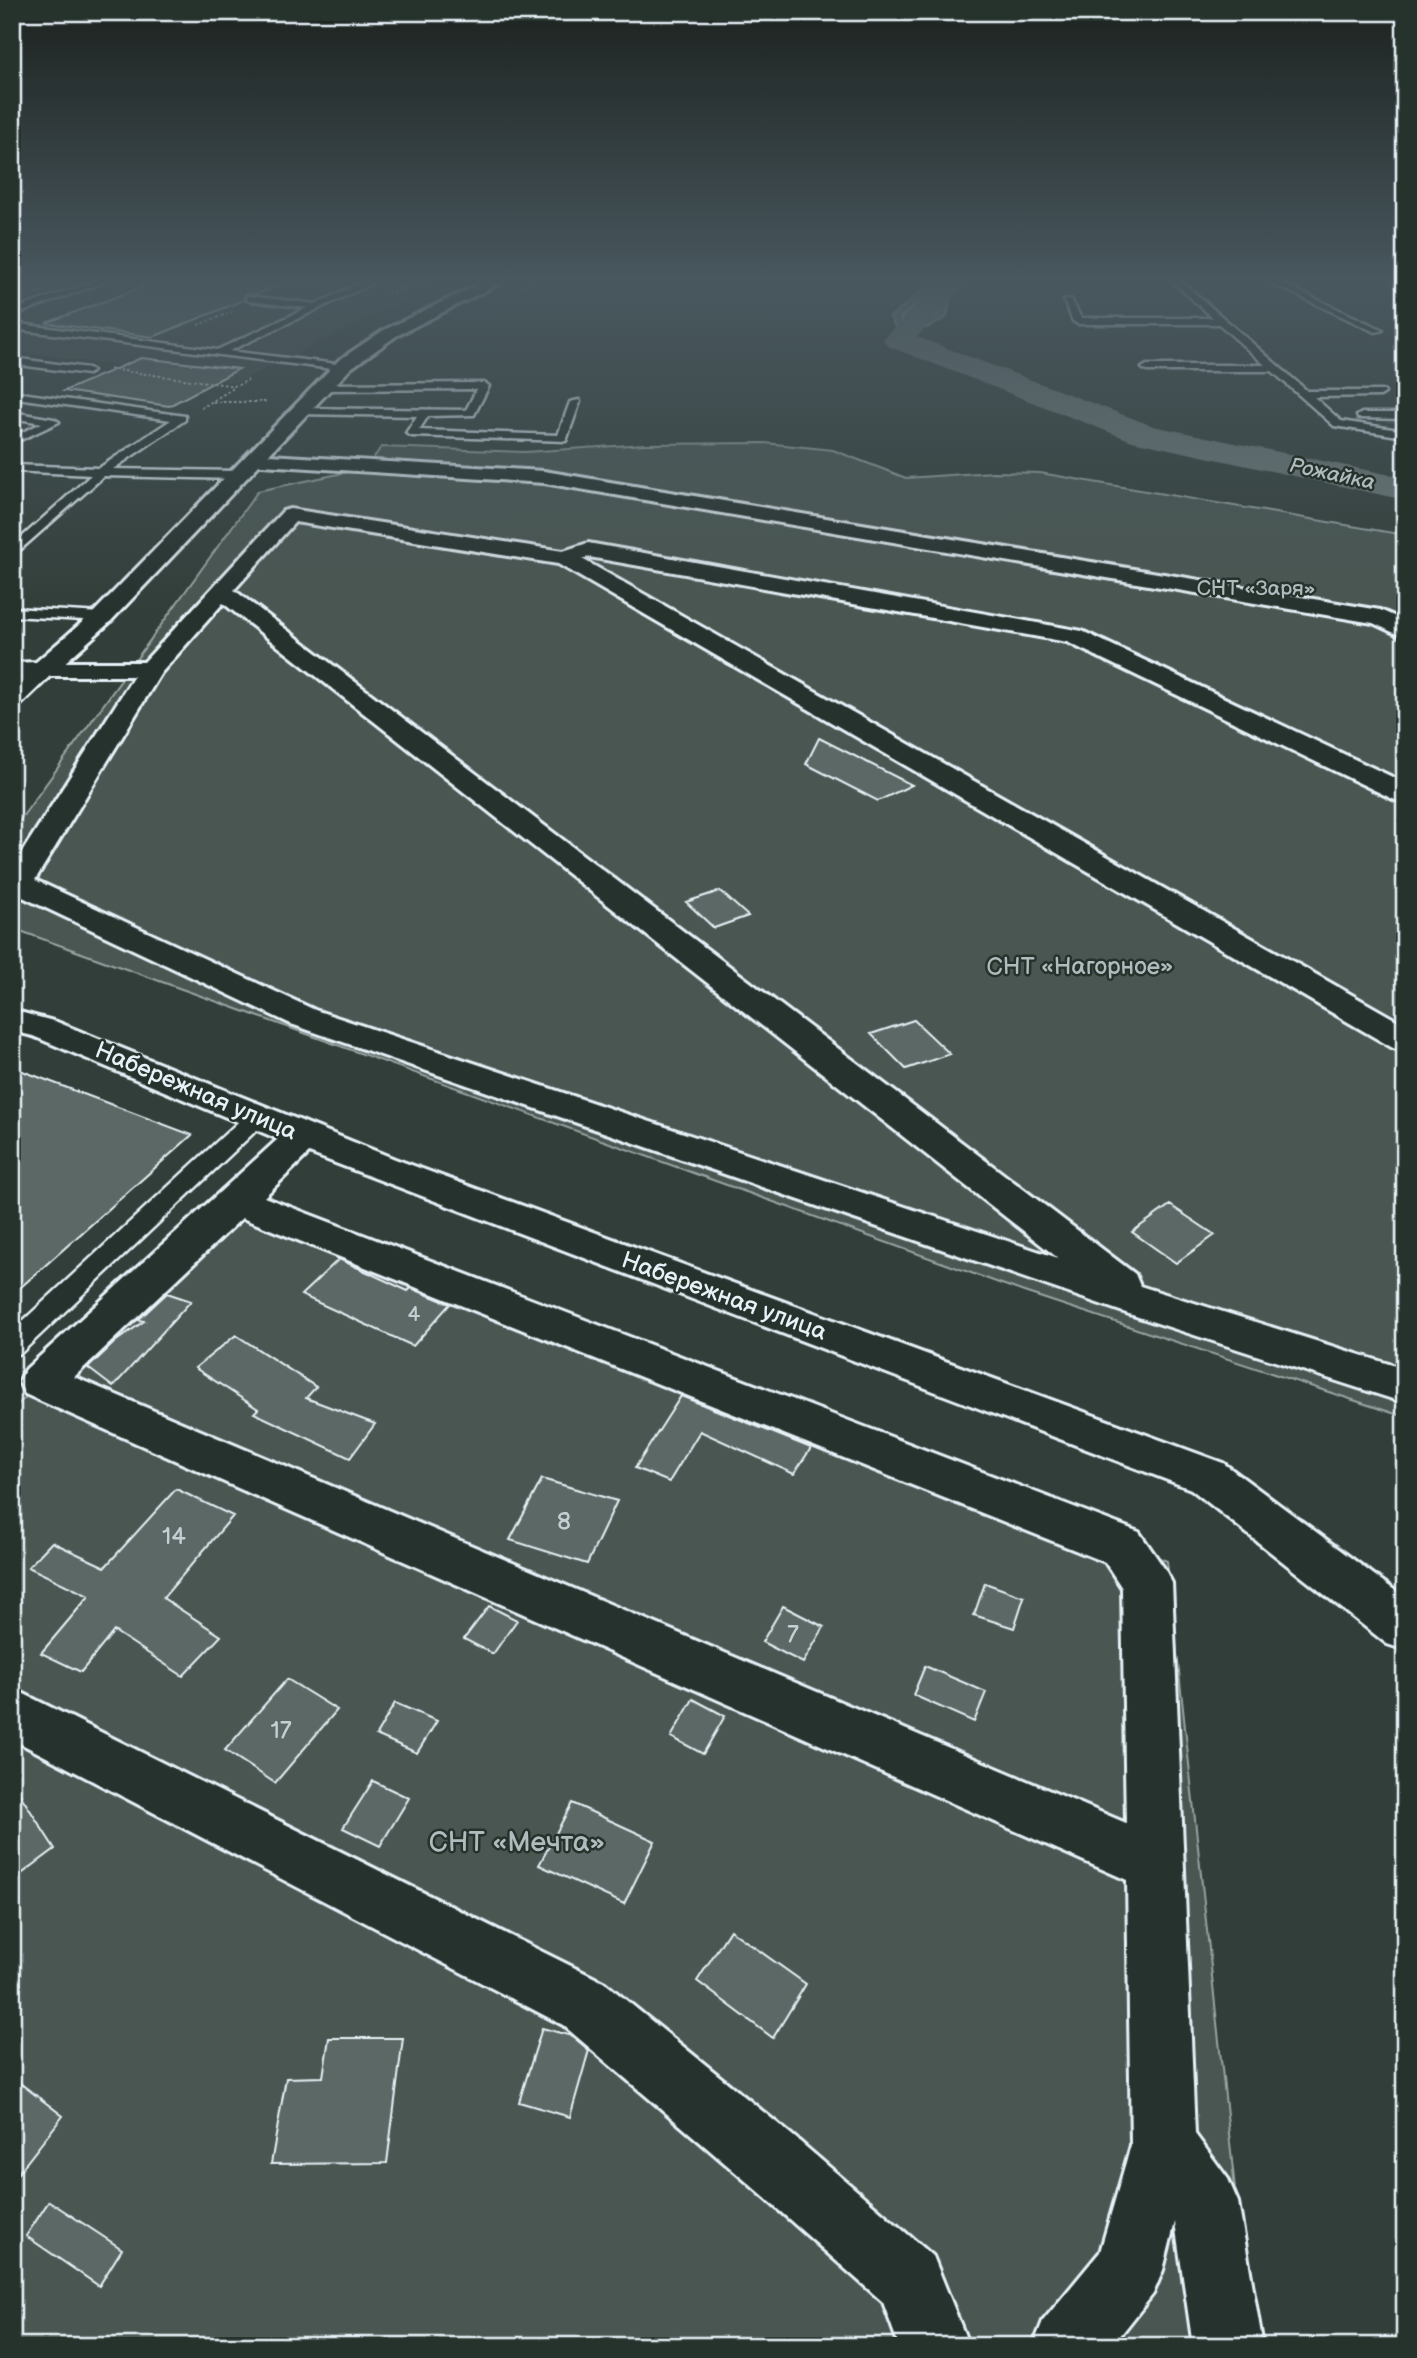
<svg xmlns="http://www.w3.org/2000/svg" width="1417" height="2358" font-family="'Balsamiq Sans',sans-serif">
<style>
.built{fill:#3f4b46}
.green{fill:#495651;stroke:#98a4a4;stroke-width:2}
.water{fill:#6d7978;stroke:#9ea9ab;stroke-width:2}
.lines{fill:none;stroke-linecap:round;stroke-linejoin:round}
.shore{stroke:#b7c1c5;stroke-width:2}
.river{fill:#6d7978;fill-rule:evenodd}
.building{fill:#5c6865;stroke:#e8f1f8;stroke-width:2}
.lane-casing{stroke:#e8f1f8;stroke-width:5}
.street-casing{stroke:#e8f1f8;stroke-width:6}
.secondary-casing{stroke:#e8f1f8;stroke-width:6}
.path{stroke:#e8f1f8;stroke-width:2;stroke-dasharray:2.5 2.5;stroke-linecap:butt}
.lane{fill:#26332d;fill-rule:evenodd}
.street{fill:#26332d;fill-rule:evenodd}
.secondary{fill:#26332d;fill-rule:evenodd}
.labels{text-anchor:middle;dominant-baseline:central;stroke-width:5;stroke-linejoin:round;paint-order:stroke}
.far-water-label{font-size:21px;font-style:italic;fill:#b1bbbe;stroke:#26332d}
.far-park-label{font-size:21px;fill:#b0bbbe;stroke:#26332d}
.number-label{font-size:21px;fill:#c5cfd3}
.park-label{font-size:24px;fill:#b0bbbe;stroke:#26332d}
.street-label{font-size:24px;fill:#e8f1f8;stroke:#26332d}
.near-number-label{font-size:24px;fill:#c5cfd3}
.near-park-label{font-size:28px;fill:#b0bbbe;stroke:#26332d}
</style>
<rect width="100%" height="100%" fill="#323e39"/>
<filter id="ink" filterUnits="userSpaceOnUse"><feTurbulence type="fractalNoise" baseFrequency=".0143" numOctaves="2"/><feDisplacementMap in="SourceGraphic" scale="14" xChannelSelector="R" yChannelSelector="G"/><feConvolveMatrix kernelMatrix="1 2 1 2 8 2 1 2 1" color-interpolation-filters="sRGB"/></filter>
<g filter="url(#ink)">
<!-- built -->
<path class="built" d="M12,281H445L236,383L12,351Z"/>
<!-- green -->
<path class="green" d="M12,281H72L12,302Z
M765,443L833,450L906,478L993,472L1040,473L1405,535V1417L1024,1292L12,928V831L258,491L367,468L381,447L525,452L645,444Z
M247,1190L1167,1561L1252,2346H12V1410Z"/>
<!-- water -->
<path class="water" d="M935,281H963L951,295L947,317C931,327 913,337 895,327L890,317Z"/>
<g class="lines">
<!-- shore -->
<path class="shore" d="M939,281L937,289L901,317V322L916,324L938,314L944,292L952,281"/>
<!-- river -->
<path class="river" d="M940,281H967L917,337L1153,426L1405,478V500L1132,441L888,346L883,340L888,334Z"/>
</g>
<!-- building -->
<path class="building" d="M158,281H289L257,294H245L244,300L153,337L46,323Z
M141,358L239,369L169,406L64,391Z
M819,738L912,785L878,801L806,764Z
M720,891L748,916L714,928L686,902Z
M914,1020L950,1054L906,1069L871,1034Z
M12,1067L192,1135L12,1295Z
M1170,1205L1215,1235L1176,1263L1132,1232Z
M339,1259L408,1291L411,1288L450,1304L413,1346L301,1295Z
M167,1293L191,1301L113,1387L88,1368L115,1342L144,1321L138,1320Z
M236,1335L316,1387L306,1398L375,1424L350,1458L254,1413L258,1409L195,1368Z
M681,1396L811,1448L794,1474L700,1431L669,1482L635,1468Z
M542,1479L617,1501L587,1564L510,1540Z
M176,1489L233,1516L163,1598L221,1636L183,1676L114,1631L81,1672L41,1653L89,1596L28,1567L52,1542L105,1567Z
M985,1583L1024,1597L1014,1628L974,1615Z
M489,1606L517,1620L493,1654L464,1639Z
M783,1606L824,1627L803,1663L762,1642Z
M925,1666L986,1692L974,1722L913,1695Z
M287,1679L337,1710L275,1783L225,1750Z
M693,1699L725,1716L703,1754L671,1737Z
M395,1703L437,1721L417,1753L376,1735Z
M373,1781L409,1798L380,1846L343,1828Z
M12,1782L55,1849L12,1881Z
M572,1803L655,1841L624,1904L539,1865Z
M730,1930L806,1984L773,2038L697,1981Z
M542,2028L572,2036L589,2050L570,2117L519,2102Z
M329,2038H403L387,2163L271,2164L286,2078L323,2077Z
M12,2077L63,2116L12,2181Z
M49,2201L122,2249L99,2286L26,2236Z"/>
<g class="lines">
<defs>
<path id="lane" d="M96,281H107L12,316V310Z
M353,281H365L371,284L229,351L345,365L346,367L341,370L12,329V323L217,350L307,308L250,301L247,300V296L316,304L359,284Z
M1172,281H1181L1307,391H1384L1385,393L1380,396L1314,397L1341,421L1405,431V437L1334,426L1272,371H1147L1142,368L1147,365H1265L1219,324H1078L1073,321L1064,301L1071,299L1081,318H1213Z
M1267,281H1277L1383,330L1375,332Z
M12,358L88,368L93,371L88,374L12,364Z
M484,383L489,386L474,415L428,416L419,430L558,435L570,402L579,400L580,402L566,441L412,436L406,433L417,416L297,414L292,411L297,408L466,410L477,389L321,390L316,387L321,384Z
M21,393L185,416V420L113,469L238,471L244,475L238,479L104,476L12,557V546L91,475L12,471V465L99,468L171,420L17,398L16,396Z
M12,412L54,419L59,422L12,444V437L42,423L12,418Z
M1362,413H1404L1405,419L1358,418L1357,416Z
M12,608L102,613L109,617L102,621L12,616Z
M257,1110L265,1112L268,1117L265,1122L21,1353L12,1356V1331L249,1112Z"/>
<path id="street" d="M252,454L544,471L1380,610L1405,621V638L1373,623L544,483L245,464L242,460Z
M290,509L563,551L588,543L1082,631L1405,783V802L1395,800L1067,642L589,557L582,559L1405,1025V1051L1393,1048L558,564L295,522L234,590L1135,1274L1140,1286L1405,1369V1403L1129,1314L291,1024L12,892V868L134,676H50L21,704L12,707V685L34,664L43,662H144L283,511ZM223,603L1058,1258L315,1010L35,880L161,673Z
M12,1010L57,1022L395,1159L1223,1463L1405,1598V1650L1387,1644L1191,1489L309,1153L264,1197L1139,1532L1164,1568L1172,1583L1195,2134L1228,2179L1238,2202L1263,2346H1193L1175,2222L1163,2270L1153,2294L1112,2346H1033L1043,2321L1100,2252L1131,2145L1127,1880L25,1394L19,1382L25,1370L278,1139L33,1036L12,1031ZM242,1218L1105,1562L1122,1588L1126,1823L74,1377Z
M12,1688L605,1983L793,2136L933,2256L969,2346H899L883,2302L747,2182L563,2025L12,1739Z"/>
<path id="secondary" d="M486,281H504L396,336L351,368L110,622L52,674L12,677V663L36,662L94,612L339,360L384,330Z"/>
</defs>
<!-- lane casing -->
<use href="#lane" class="lane-casing"/>
<!-- street casing -->
<use href="#street" class="street-casing"/>
<!-- secondary casing -->
<use href="#secondary" class="secondary-casing"/>
<!-- path -->
<path class="path" d="M523,287L535,281
M400,288L415,281
M387,292L427,285
M198,325L232,312
M109,369L236,386L248,380
M213,402H268
M201,408L235,387"/>
<!-- lane -->
<use href="#lane" class="lane"/>
<!-- street -->
<use href="#street" class="street"/>
<!-- secondary -->
<use href="#secondary" class="secondary"/>
</g>
</g>
<!-- sky -->
<linearGradient id="sky" x2="0" y2="1"><stop stop-color="#1c221f"/><stop offset="0.46" stop-color="#49585f"/><stop offset="1" stop-color="#49585f" stop-opacity="0"/></linearGradient>
<rect width="1417" height="611" fill="url(#sky)"/>
<g class="labels">
<!-- far-water labels -->
<g class="far-water-label">
<text transform="translate(1332 474) rotate(12)">Рожайка</text>
</g>
<!-- far-park labels -->
<g class="far-park-label">
<text x="1256" y="588">СНТ «Заря»</text>
</g>
<!-- number labels -->
<g class="number-label">
<text x="414" y="1314">4</text>
</g>
<!-- park labels -->
<g class="park-label">
<text x="1080" y="966">СНТ «Нагорное»</text>
</g>
<!-- street labels -->
<g class="street-label">
<text transform="translate(196 1091) rotate(23)">Набережная улица</text>
<text transform="translate(724 1296) rotate(20)">Набережная улица</text>
</g>
<!-- near-number labels -->
<g class="near-number-label">
<text x="564" y="1521">8</text>
<text x="174" y="1536">14</text>
<text x="793" y="1634">7</text>
<text x="281" y="1730">17</text>
</g>
<!-- near-park labels -->
<g class="near-park-label">
<text x="517" y="1842">СНТ «Мечта»</text>
</g>
</g>
<!-- margin -->
<rect width="1417" height="2358" fill="none" stroke="#26332d" stroke-width="42"/>
<rect x="21" y="21" width="1375" height="2316" fill="none" stroke="#e8f1f8" stroke-width="2.5" filter="url(#ink)"/>
</svg>
